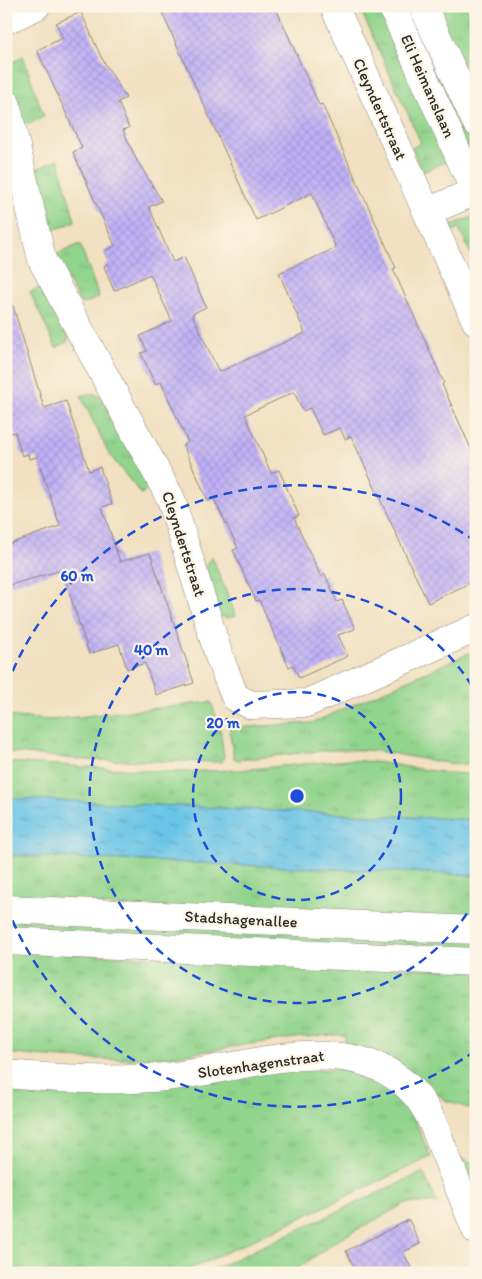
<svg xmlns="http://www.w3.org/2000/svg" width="482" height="1279" font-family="Itim,sans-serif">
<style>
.grass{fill:url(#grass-tufts);stroke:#5e805c}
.water{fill:url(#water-ripples);stroke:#4a7889}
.building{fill:url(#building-cross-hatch)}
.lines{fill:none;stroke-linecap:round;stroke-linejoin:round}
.street-casing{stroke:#8e8676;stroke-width:29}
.secondary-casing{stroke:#8e8676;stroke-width:29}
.street{stroke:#fff;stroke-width:28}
.secondary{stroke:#fff;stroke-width:28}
.ring{fill:none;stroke:#1d4ed8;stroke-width:2.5;stroke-dasharray:9 6}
.labels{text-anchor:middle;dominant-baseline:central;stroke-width:4.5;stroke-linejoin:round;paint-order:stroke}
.street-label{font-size:16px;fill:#2b2b2b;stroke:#fcf5e5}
.centre{fill:#1d4ed8;stroke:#fcf5e5;stroke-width:2.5}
.ring-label{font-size:15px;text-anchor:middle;font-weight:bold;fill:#1d4ed8;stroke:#fcf5e5;stroke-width:4.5;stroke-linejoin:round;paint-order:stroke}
</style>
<defs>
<pattern id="grass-tufts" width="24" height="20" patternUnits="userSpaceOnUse" patternTransform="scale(1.25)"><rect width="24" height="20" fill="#91d48c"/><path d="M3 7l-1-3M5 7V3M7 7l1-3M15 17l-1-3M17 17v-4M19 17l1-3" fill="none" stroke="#7db679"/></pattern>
<pattern id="water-ripples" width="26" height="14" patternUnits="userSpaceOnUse" patternTransform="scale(1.25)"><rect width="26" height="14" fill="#69c4e7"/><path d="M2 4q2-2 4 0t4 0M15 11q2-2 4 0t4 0" fill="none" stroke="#579fbb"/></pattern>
<pattern id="building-cross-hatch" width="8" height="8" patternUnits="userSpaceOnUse" patternTransform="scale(1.25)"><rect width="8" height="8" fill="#c0b1f7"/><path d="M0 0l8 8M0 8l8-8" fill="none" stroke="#a598d4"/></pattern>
</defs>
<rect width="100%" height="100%" fill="#fcf5e5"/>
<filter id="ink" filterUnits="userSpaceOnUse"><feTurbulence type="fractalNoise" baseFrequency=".02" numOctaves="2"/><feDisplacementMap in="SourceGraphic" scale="10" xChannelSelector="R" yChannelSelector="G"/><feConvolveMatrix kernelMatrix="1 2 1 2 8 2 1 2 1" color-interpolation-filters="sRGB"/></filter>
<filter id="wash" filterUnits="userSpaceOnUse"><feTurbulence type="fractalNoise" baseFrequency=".0096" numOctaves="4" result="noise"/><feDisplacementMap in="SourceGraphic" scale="20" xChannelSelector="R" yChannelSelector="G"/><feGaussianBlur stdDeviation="1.12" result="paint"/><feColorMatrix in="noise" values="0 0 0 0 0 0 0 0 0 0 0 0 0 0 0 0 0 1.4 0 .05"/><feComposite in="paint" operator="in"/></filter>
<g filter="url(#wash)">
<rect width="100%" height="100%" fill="#f1e0c1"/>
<!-- grass -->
<path class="grass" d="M359,6H382L451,159L423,172L412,148L421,143Z
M401,6H414L476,143V148L466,152Z
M432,6H466L476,29V103Z
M23,56L44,117L31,123H23C12,110 4,83 7,66Z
M58,159L75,221C66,225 57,231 47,228L35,170Z
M476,215V265L459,228L450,232L448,227Z
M80,244L99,297L84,304L80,303L56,258L58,254Z
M38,288L43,289L69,337L67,342L56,348L30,292Z
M92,393L101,397L148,486V489L141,494L109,454L81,396Z
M212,557L236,616L226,618L220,616L205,566Z
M476,650V764C435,766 403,752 365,750C323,748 280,756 238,760L234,758L229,728L312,723Z
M211,702L220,728L224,757L221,762L87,760L6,752V716L49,720Z
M348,760C392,761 432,775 476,774V820L6,798V762L172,772L239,770Z
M6,855L476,875V922L6,901Z
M6,919L476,939V953L6,932Z
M6,951L476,971V1111L445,1100L403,1067L345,1047V1035C286,1035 230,1049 171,1056C116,1062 60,1059 6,1053Z
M352,1069L403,1094L431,1157L182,1273H6L7,1086L280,1070Z
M459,1158L476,1164V1201Z
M423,1172L437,1203H406L338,1240L291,1273H205Z"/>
<!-- water -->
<path class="water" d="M6,798L476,820V875L6,855Z"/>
<g id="blocks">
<!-- building -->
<path class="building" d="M159,6H275L319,105L322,104L396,268L393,269L444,383L442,384L476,460V580L428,603L351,436L345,439L340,428L323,435L310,408L303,411L294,392L245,415L271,473L279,470L299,516L294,518L321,577L325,574L337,602L342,600L355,629L338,635L348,656L299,678L293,665L289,667L259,600L256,601L233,550L238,548L215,501L213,498L208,501L183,445L188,442L161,382L155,384L141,353L147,351L140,336L172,321L150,274L114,291L104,266L109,263L104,251L115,246L73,152L82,148L37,50L63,38L56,23L81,12L101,57L126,98L118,102L129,128L123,130L136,159L162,201L149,207L173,262L184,257L206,307L192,314L219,372L305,333L279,273L336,248L312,193L256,220Z
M13,306L44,408L66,401L89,471L100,467L112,504L102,507L120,562L150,553L194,683L156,695L145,663L127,669L119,644L89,654L62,570L6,586V545L60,526L37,457L29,459L28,454L22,456L15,432L6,434V307Z
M409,1220L420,1244L403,1252L414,1273H357L346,1251Z"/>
</g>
</g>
<g filter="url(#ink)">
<use href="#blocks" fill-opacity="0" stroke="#8e8676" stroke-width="1"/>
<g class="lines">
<defs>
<path id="street" d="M334,6L476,321
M392,6L476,194
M423,6L476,122
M6,20L36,6
M6,103L42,260L171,499L219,656L235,697L251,705L307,703L476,628
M427,212L476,191
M6,1074C59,1079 112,1082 165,1077C245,1070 354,1023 416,1095C431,1113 437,1135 446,1156C456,1181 466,1205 476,1230"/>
<path id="secondary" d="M6,909L476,930
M6,941L476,962"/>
</defs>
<!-- street casing -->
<use href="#street" class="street-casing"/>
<!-- secondary casing -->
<use href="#secondary" class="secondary-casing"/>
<!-- street -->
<use href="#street" class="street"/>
<!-- secondary -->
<use href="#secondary" class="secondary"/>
</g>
</g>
<!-- distance rings -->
<g class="ring">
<circle cx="297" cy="796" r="104"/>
<path d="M475 901A207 207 0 1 1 475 691"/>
<path d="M475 1051A311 311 0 0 1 7 907M7 685A311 311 0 0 1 475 541"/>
</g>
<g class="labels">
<!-- street labels -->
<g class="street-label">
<text transform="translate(428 86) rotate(66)">Eli Heimanslaan</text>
<text transform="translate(380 109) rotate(66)">Cleyndertstraat</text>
<text transform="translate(184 544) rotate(72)">Cleyndertstraat</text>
<text transform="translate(241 919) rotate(3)">Stadshagenallee</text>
<text transform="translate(261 1064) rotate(-8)">Slotenhagenstraat</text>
</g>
</g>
<circle cx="297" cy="796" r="8" class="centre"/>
<g class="ring-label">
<text x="77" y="581">60 m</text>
<text x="151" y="655">40 m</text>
<text x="223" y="728">20 m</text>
</g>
<!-- margin -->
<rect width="482" height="1279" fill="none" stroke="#fcf5e5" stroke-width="25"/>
</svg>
